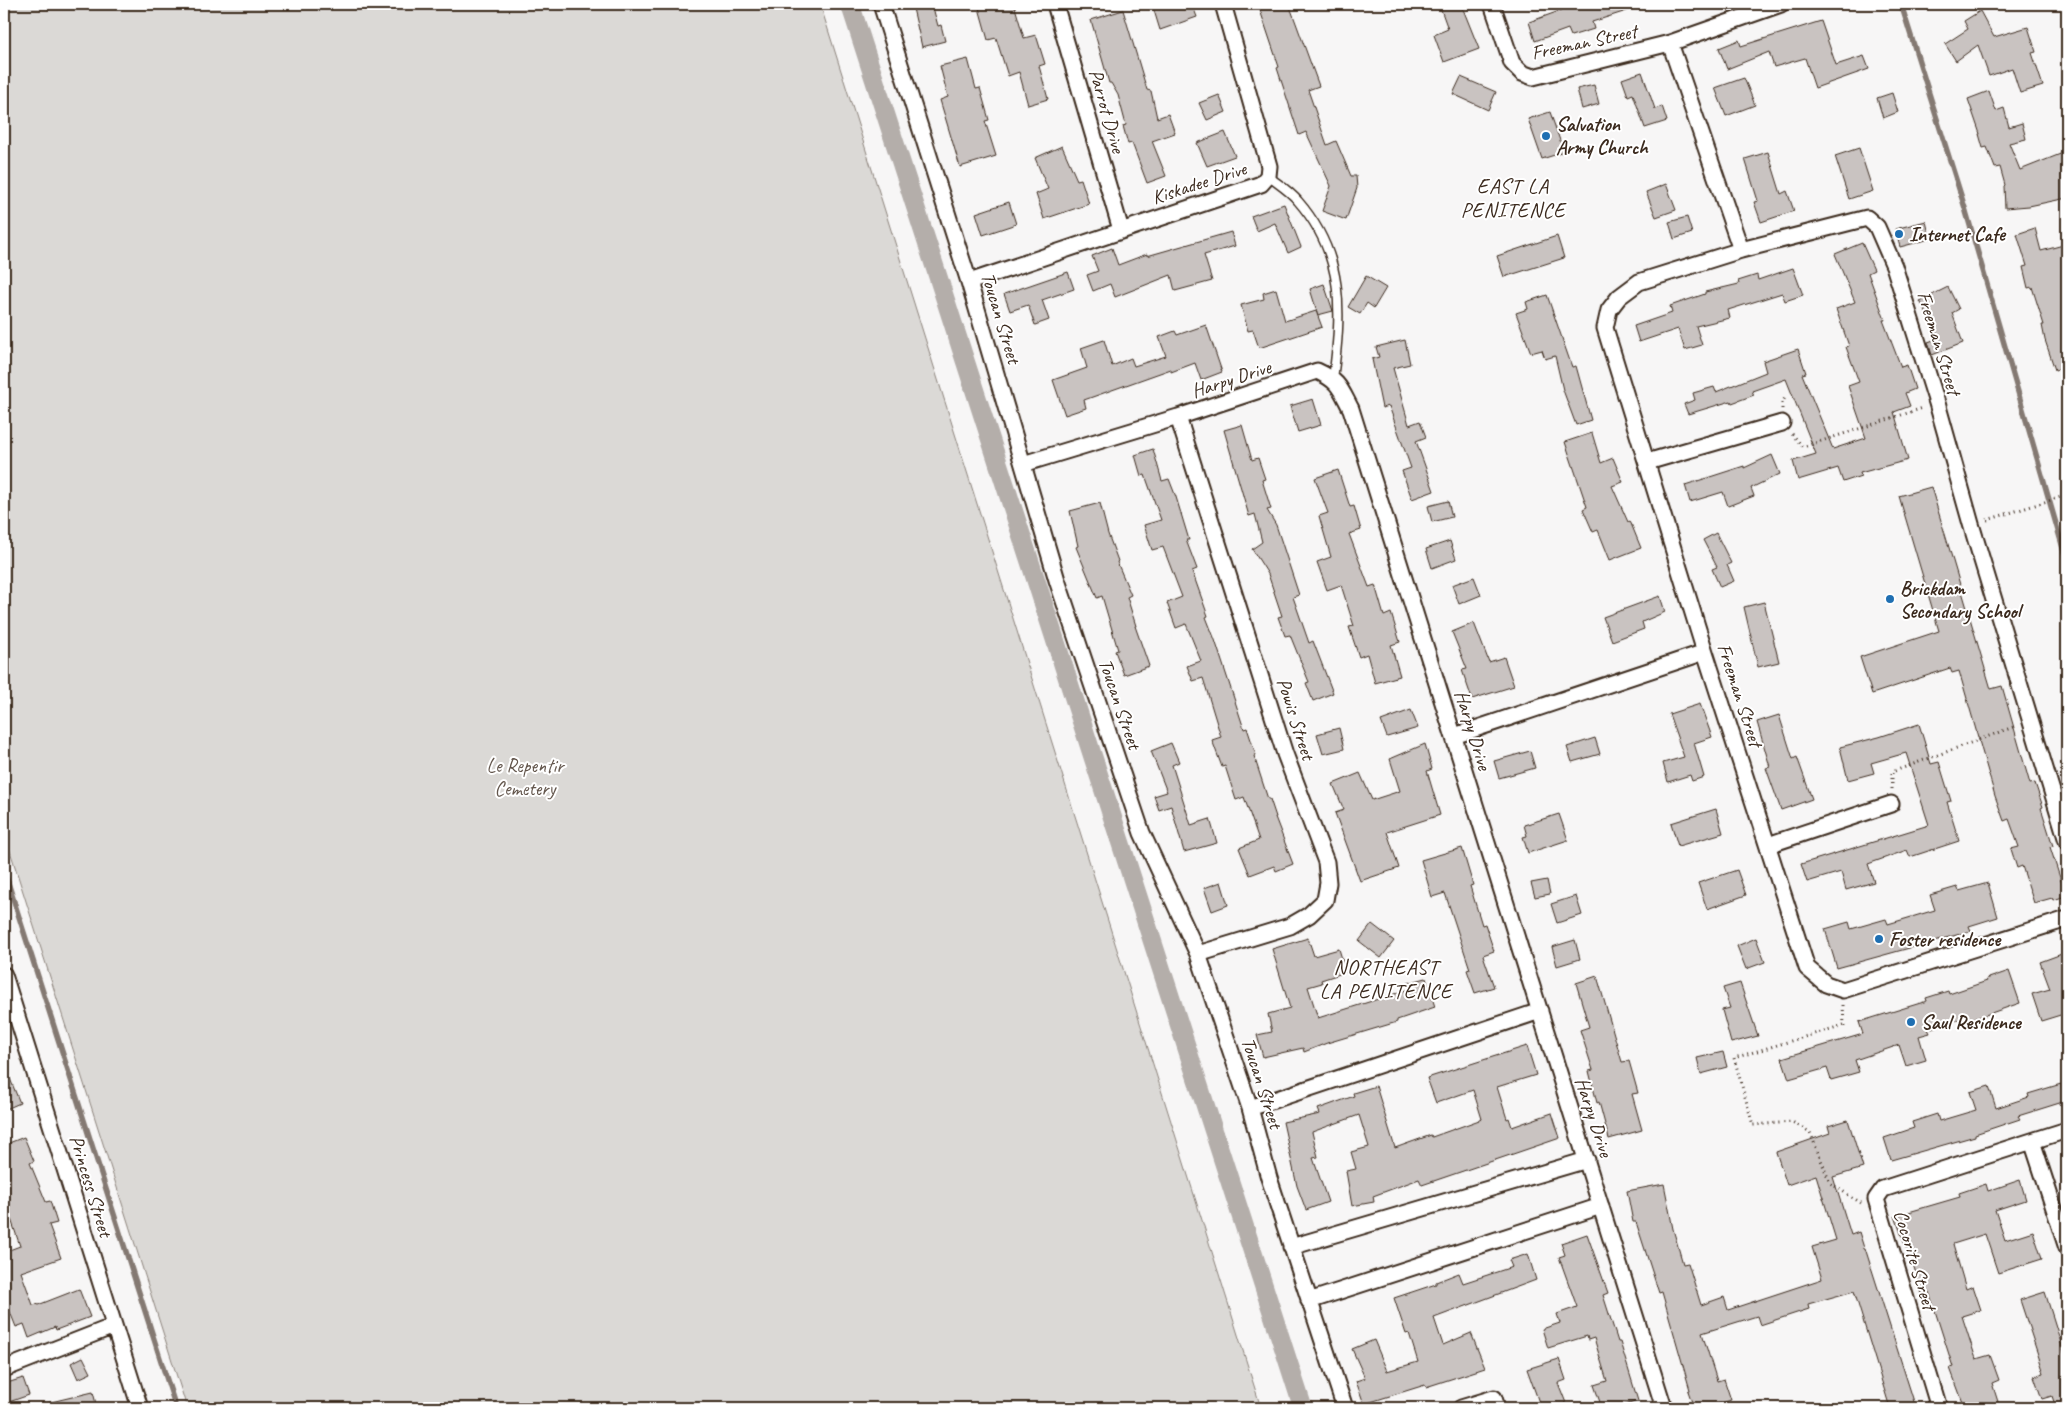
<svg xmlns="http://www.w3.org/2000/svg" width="2071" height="1412" font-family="Caveat,sans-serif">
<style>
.green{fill:#dbd9d6;stroke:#8b827a}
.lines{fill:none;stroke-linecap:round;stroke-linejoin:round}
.stream{stroke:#847972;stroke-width:5.5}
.canal{stroke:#b4aeaa;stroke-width:19}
.building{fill:#c9c3c1;stroke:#3b2a1e}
.service-casing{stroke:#3b2a1e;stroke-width:11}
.minor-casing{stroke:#3b2a1e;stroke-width:19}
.path{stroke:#3b2a1e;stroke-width:3;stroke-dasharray:1 4;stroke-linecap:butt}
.service{stroke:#fff;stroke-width:8}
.minor{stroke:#fff;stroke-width:15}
.poi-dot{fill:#1f6fb2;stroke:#fff;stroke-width:2}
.labels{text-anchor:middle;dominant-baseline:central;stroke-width:4;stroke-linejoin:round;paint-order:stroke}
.street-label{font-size:20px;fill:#3b2a1e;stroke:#fff}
.poi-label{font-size:20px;font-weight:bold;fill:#3b2a1e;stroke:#fff;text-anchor:start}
.park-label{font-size:20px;fill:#63564c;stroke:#fff}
.neighbourhood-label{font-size:21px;letter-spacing:1px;fill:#3b2a1e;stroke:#fff}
</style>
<rect width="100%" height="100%" fill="#f7f6f6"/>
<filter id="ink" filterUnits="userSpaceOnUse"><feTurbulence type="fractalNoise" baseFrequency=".02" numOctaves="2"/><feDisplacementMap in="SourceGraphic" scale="10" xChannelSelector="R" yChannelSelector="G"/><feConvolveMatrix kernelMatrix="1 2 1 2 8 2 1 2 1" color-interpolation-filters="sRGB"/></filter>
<g filter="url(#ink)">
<!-- green -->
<path class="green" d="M4,4H820L1261,1408H187L4,832Z"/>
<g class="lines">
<!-- stream -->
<path class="stream" d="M1901,4L1965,208L2067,562
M4,870L176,1408"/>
<!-- canal -->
<path class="canal" d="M850,4L1303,1408"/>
</g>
<!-- building -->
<path class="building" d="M912,4H932L938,26L941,25L945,41L922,47Z
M994,4H1014L1024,38L1036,35L1045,64L1039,66L1048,99L1028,105L1019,72L1008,76L996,38L988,40L979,8Z
M1152,4H1192L1197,17L1160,30Z
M1258,4H1289L1319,86L1308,90L1327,145L1336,141L1351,176H1356L1357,188L1346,220L1322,211L1331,186L1306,132L1299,135L1277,68L1279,67Z
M1439,4H1461L1479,49L1444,62L1434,35L1448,29Z
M1560,4H1639V7L1592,22L1594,29L1571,36L1568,29L1535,41L1529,22L1562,10Z
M1123,10L1147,90L1151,91L1157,118L1168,114L1175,133L1152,141L1166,176L1147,183L1132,143L1128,144L1123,126L1126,125L1118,95L1111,83H1109L1091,20Z
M1980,11L1994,37L2028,27L2036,52L2032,53L2043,86L2020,93L2012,68L1989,76L1978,45L1956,61L1945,44L1968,29L1964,21Z
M1821,21L1836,65L1864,56L1869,69L1815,88L1805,58L1774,67L1769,52L1727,69L1719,48L1739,40L1741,46Z
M968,59L976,89L980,88L989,120L985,121L996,156L960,167L940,100L948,97L940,66Z
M1642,72L1655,109L1662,106L1667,121L1645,128L1633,94L1628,96L1622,79Z
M1461,77L1496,92L1488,110L1453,94Z
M1744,78L1755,105L1726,116L1715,88Z
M1594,85L1599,104L1582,109L1577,89Z
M1989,91L1996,111L2004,108L2009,127L2022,123L2026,139L2009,143L2020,170L2063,153L2067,166V198L2029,206L2005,208L2004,186L2005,185L2000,167L1995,168L1987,147L1983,148L1979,134H1980L1968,99Z
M1892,93L1898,112L1883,118L1877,98Z
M1219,95L1226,112L1207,120L1199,103Z
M1550,112L1564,152L1542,159L1528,119Z
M1225,132L1235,156L1207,166L1197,143Z
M1062,146L1077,180L1081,179L1089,204L1044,219L1036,194L1048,189L1035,158Z
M1859,148L1873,191L1849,199L1835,156Z
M1768,152L1781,194L1787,191L1794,211L1761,222L1754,202L1758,201L1745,159Z
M1666,184L1676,210L1656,217L1646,192Z
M1009,202L1016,224L983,235L976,213Z
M1284,204L1301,247L1288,253L1275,223L1257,231L1251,216Z
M1687,217L1692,233L1674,239L1669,222Z
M1926,221L1930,239L1900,247L1895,229Z
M2035,228L2041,251L2067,244V366L2055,370L2045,340L2042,325H2044L2032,287L2028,288L2023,267L2027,266L2017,234Z
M1231,232L1235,246L1204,255L1212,281L1175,291L1171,275L1115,297L1110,284L1093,291L1087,275L1098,271L1092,256L1112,248L1118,265L1147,254V256Z
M1557,236L1564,258L1504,277L1497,256Z
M1862,243L1874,270L1868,273L1885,320H1883L1901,367L1907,365L1915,389L1905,393L1910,406L1894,412L1908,460L1860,473L1861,476L1843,482L1838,468L1798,480L1793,461L1816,454L1786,379L1752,391L1754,395L1732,403L1731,401L1688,414L1684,404L1695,400L1693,393L1714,387L1716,392L1766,372L1763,361L1798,349L1806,373L1802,374L1833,449L1866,438L1848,386L1859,382L1846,347L1849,346L1836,309L1855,302L1835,254Z
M1793,268L1803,295L1785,301L1782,293L1728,310L1730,318L1696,326L1702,345L1685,350L1678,329L1639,342L1634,326L1672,313L1670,306L1705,294V292L1739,284L1738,281L1757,275L1758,280Z
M1068,272L1074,289L1042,300L1049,320L1035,325L1028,305L1010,311L1004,294Z
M1366,276L1386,288L1374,308L1367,303L1360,314L1348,307Z
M1324,284L1333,311L1318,315L1310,289Z
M1948,287L1959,309L1952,313L1963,343L1932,355L1928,342L1939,338L1920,301Z
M1276,289L1285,321L1316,311L1322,327L1259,348L1253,330L1248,331L1241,305L1264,299L1263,293Z
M1547,295L1572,367L1576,366L1591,420L1576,425L1563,390L1555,356L1545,359L1542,350L1531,353L1516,313L1528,309L1526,302Z
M1206,325L1222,372L1201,380L1195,363L1171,372V369L1084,400L1086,408L1065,415L1053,380L1087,368L1081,348L1104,340L1112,366L1131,358L1134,366L1166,356L1159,337L1175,331L1177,335Z
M1405,340L1410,364L1393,368L1409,425L1420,421L1426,437L1416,441L1434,491L1412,499L1402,471L1411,468L1389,406L1382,408L1372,359L1379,357L1376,347Z
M1313,399L1321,425L1298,432L1290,406Z
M1242,425L1252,460L1258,458L1265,479L1262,480L1271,509L1267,510L1276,525L1299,595L1293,597L1309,643L1313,641L1333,693L1313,701L1306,683L1309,682L1290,635L1285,636L1278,617L1282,616L1268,574L1252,549L1262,542L1255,514L1249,516L1224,430Z
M1592,433L1601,463L1613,458L1623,482L1612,486L1628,522L1630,521L1641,548L1610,560L1598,530L1593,532L1583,509L1587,507L1565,442Z
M1153,449L1162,481L1169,479L1176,497L1189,540H1186L1197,569L1192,571L1208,616L1206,617L1215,640L1244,729L1247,728L1256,755L1254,756L1268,799H1270L1276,817H1275L1293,864L1276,871L1274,866L1250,875L1239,848L1259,840L1244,797L1236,800L1225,766L1222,767L1212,740L1221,737L1203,678L1193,681L1187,666L1201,661L1186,624L1176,628L1167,603L1182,597L1163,547L1152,550L1144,525L1161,520L1145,475L1141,476L1135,455Z
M1772,455L1780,474L1751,488L1754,496L1728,506L1723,492L1690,502L1685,485L1744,466V468Z
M1338,470L1350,507L1354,506L1361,530L1349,534L1369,587L1375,585L1384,616L1391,613L1400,642L1391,645L1400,676L1375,683L1367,654L1359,657L1349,627L1354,626L1341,585L1327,590L1317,562L1331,557L1319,516L1328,513L1315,478Z
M1931,487L1991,689L2002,686L2030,784L2035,783L2043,807L2041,808L2053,846L2050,847L2066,896L2053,900L2052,898L2034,903L2022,866L2017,868L2011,849L2019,847L2009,819L2004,821L1995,796L1959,671L1952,673L1950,668L1872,694L1860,657L1939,631L1899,496Z
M1448,501L1452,517L1432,522L1428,506Z
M1100,503L1108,534L1118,561L1117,562L1131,595L1127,597L1136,626H1135L1149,666L1124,675L1115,651L1118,650L1102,596L1097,598L1076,547L1078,546L1070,511Z
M1716,533L1731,563L1727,565L1734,581L1720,587L1712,569L1717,567L1703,540Z
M1450,541L1456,559L1432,568L1426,549Z
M1474,577L1481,595L1459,604L1452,585Z
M1660,596L1665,612L1642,622L1644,629L1612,641L1603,617Z
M1764,602L1779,662L1758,667L1744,607Z
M1474,623L1489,662L1504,657L1514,686L1472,699L1462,670L1467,669L1452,632Z
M1700,704L1712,737L1694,743L1704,777L1692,781L1690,775L1668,782L1663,763L1684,757L1669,714Z
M1411,710L1418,728L1387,737L1381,721Z
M1779,715L1793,759L1797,757L1812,799L1781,810L1766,768L1770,767L1757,722Z
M1919,724L1931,764L1939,762L1951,801L1947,802L1959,841L1910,857L1907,850L1868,864L1874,882L1846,890L1841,872L1807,882L1801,864L1929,825L1906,753L1871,763L1874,773L1848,780L1840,747L1879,737Z
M1339,728L1344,749L1323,754L1317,734Z
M1595,738L1600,754L1572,762L1567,747Z
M1171,743L1179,762L1172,765L1191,825L1210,819L1217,843L1184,852L1171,806L1159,810L1154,796L1167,792L1151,751Z
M1425,744L1432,769L1427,771L1440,815L1387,832L1399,868L1360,881L1335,813L1344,810L1333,784L1360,773L1372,800L1400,791L1390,759Z
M1530,751L1535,768L1499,778L1494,761Z
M1716,809L1723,833L1678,846L1671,823Z
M1559,814L1568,840L1528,853L1523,837L1527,836L1524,825Z
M1462,848L1473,885L1470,886L1482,925L1485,924L1494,951L1483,955L1494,987L1475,993L1467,970L1470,969L1445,893L1432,897L1421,860Z
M1737,870L1746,895L1707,909L1698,883Z
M1547,880L1550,894L1535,897L1531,883Z
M1221,882L1228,905L1212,911L1204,888Z
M1988,883L1998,917L1969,926L1971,931L1837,968L1825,929L1849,922L1851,929L1886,919L1888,924L1935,910L1930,895L1957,887L1959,891Z
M1576,896L1582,915L1557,923L1551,904Z
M1372,924L1394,941L1381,958L1359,941Z
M1308,938L1314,956L1339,949L1346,972L1321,980L1322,983L1308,987L1318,1018L1410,989L1408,983L1426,978L1435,1007L1397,1020V1022L1327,1043L1304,1052L1303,1048L1263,1057L1257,1035L1272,1032L1268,1014L1290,1008L1272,949Z
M1756,938L1765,962L1746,969L1737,946Z
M1575,940L1580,959L1557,966L1552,947Z
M2067,952V1013L2041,1021L2032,994L2050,989L2040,962Z
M2009,971L2020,1003L1965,1022L1964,1018L1928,1029L1930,1033L1919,1036L1926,1060L1906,1066L1899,1045L1855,1060L1859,1072L1831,1080L1827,1068L1789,1079L1782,1058L1863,1034L1859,1022L1927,1001L1926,998L1948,991L1949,994L1987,981L1986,979Z
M1597,976L1622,1062L1629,1061L1638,1093L1632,1094L1642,1130L1609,1139L1599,1102L1597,1103L1589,1071L1593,1070L1580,1030L1589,1027L1576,983Z
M1740,983L1758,1036L1731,1043L1722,1010L1730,1008L1723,988Z
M1527,1046L1536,1075L1497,1087L1507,1119L1509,1118L1512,1127L1552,1113L1560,1138L1422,1185L1419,1179L1373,1196L1374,1202L1352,1206L1346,1171L1356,1169L1351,1152L1369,1147L1359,1115L1312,1132L1318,1157L1313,1158L1328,1202L1306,1210L1297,1186L1283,1122L1320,1114L1318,1109L1354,1096L1353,1093L1376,1086L1395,1148L1431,1135L1432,1137L1482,1119L1473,1090L1436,1103L1427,1078Z
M1723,1052L1727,1067L1701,1074L1697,1058Z
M4,1064L20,1103L4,1110Z
M2061,1084L2066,1101L2018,1116L2020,1119L1975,1134V1136L1891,1160L1884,1138L1914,1128L1912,1122L1937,1114L1939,1121L1976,1110L1970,1092L1989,1086L1996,1108L2029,1097L2028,1094Z
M1848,1120L1863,1168L1833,1177L1851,1235L1859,1232L1864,1248H1865L1916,1408H1890L1854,1291L1808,1304L1809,1309L1760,1325L1757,1316L1702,1333L1717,1381L1724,1379L1731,1400L1707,1408H1694L1688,1391L1690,1390L1662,1292L1659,1293L1636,1222H1633L1627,1191L1664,1184L1673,1229L1683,1264L1688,1263L1701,1305L1724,1297L1728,1310L1822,1279L1812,1247L1836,1240L1816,1175L1787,1185L1776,1152L1830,1133L1828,1126Z
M24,1137L34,1161L30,1163L46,1202L50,1201L57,1223L49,1225L61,1258L21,1272L33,1305L37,1304L38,1305L79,1289L90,1317L56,1330L55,1327L29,1338L24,1324L16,1327L8,1307L4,1308V1252L20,1246L4,1198V1145Z
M2020,1180L2026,1200L1995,1210L2005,1240L2033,1231L2042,1259L1998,1273L1985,1234L1953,1244L1966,1289L1973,1286L1981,1310L1962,1316L1976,1359L1990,1355L1999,1380L1992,1383L2000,1408H1965L1950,1368L1953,1367L1929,1292L1922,1294L1908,1247L1906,1248L1895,1216L1960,1197L1959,1193L1986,1184L1988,1191Z
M1587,1234L1608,1293L1603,1295L1618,1342H1620L1638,1401L1616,1408H1602L1594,1385L1607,1381L1594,1338L1588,1340L1587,1336L1548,1348L1542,1329L1560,1323L1557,1314L1577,1307L1559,1257L1565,1255L1561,1243Z
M1528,1254L1536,1280L1434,1318L1443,1345L1471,1333L1485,1368L1426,1387L1425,1385L1364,1404L1356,1381L1365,1378L1352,1349L1374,1340L1387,1371L1418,1362L1409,1333L1406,1334L1394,1298L1436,1284V1282L1459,1273L1463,1283L1512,1267L1509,1260Z
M2045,1292L2067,1362V1408H2056L2052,1396L2042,1399L2034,1376L2044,1373L2020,1300Z
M83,1357L91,1373L78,1379L71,1363Z
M1559,1359L1566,1380L1558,1383L1568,1408H1541L1527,1369Z
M23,1378L29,1395L9,1402L4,1384Z
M93,1392L97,1408H47V1403Z"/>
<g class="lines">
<defs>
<path id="service" d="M1268,176C1278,184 1290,191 1298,201C1345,255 1342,312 1333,379"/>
<path id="minor" d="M881,4L969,282L1057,580L1142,833L1198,954L1250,1108L1269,1178L1345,1408
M1055,4L1121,230
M1492,4L1512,63L1522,73L1533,77L1670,43
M1781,4L1670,43L1741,250L1867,218L1877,227L1894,266L1937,403L1971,524L2067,841
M1741,250L1639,282L1619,297L1609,310L1605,328L1705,652L1807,968L1826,984L1843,990L2067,919
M969,282L1261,184L1268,176L1269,166L1223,4
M1178,417L1285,754L1326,862L1328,883L1325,900L1309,915L1290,926L1198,954
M1647,462L1782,423
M1023,464L1178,417L1317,371C1339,381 1340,388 1351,409L1664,1408
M1454,736L1705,652
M1768,845L1891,804
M4,975L140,1408
M1250,1108L1540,1011
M2067,1130L2032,1141L2067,1248
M1291,1247L1587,1160
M1309,1301L1601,1206
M4,1369L114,1326
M1461,1408L1494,1398L1497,1408
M1939,1408L1876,1199L1883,1189L2032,1141"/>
</defs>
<!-- service casing -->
<use href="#service" class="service-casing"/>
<!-- minor casing -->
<use href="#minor" class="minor-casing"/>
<!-- path -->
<path class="path" d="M1782,409V403L1786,396
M1792,434L1803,447L1923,408
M1987,520L2067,495
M1892,789V772L2016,726
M1843,1005L1844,1025L1734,1058L1753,1125L1792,1122L1810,1132L1830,1183L1861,1203"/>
<!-- service -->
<use href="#service" class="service"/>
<!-- minor -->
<use href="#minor" class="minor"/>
</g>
</g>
<!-- markers -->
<g class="poi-dot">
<circle cx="1546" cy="136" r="5"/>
<circle cx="1899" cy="234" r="5"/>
<circle cx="1890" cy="599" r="5"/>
<circle cx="1879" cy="939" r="5"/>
<circle cx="1911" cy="1022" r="5"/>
</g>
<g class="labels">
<!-- street labels -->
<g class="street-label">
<text transform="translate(1584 42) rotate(-12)">Freeman Street</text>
<text transform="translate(1107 111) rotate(74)">Parrot Drive</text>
<text transform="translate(1199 183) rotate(-18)">Kiskadee Drive</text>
<text transform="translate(1001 318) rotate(73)">Toucan Street</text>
<text transform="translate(1939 343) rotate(73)">Freeman Street</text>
<text transform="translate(1231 379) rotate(-18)">Harpy Drive</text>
<text transform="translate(1740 695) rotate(72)">Freeman Street</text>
<text transform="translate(1120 704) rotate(71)">Toucan Street</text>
<text transform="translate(1296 719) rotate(72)">Powis Street</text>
<text transform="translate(1473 730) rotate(73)">Harpy Drive</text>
<text transform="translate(1262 1083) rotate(72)">Toucan Street</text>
<text transform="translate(1594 1117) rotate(72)">Harpy Drive</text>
<text transform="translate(91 1186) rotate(73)">Princess Street</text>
<text transform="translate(1915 1260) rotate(73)">Cocorite Street</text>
</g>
<!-- poi labels -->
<g class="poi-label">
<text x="1556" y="124">Salvation<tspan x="1556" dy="23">Army Church</tspan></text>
<text x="1909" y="234">Internet Cafe</text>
<text x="1900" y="588">Brickdam<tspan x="1900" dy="23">Secondary School</tspan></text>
<text x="1889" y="939">Foster residence</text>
<text x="1921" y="1022">Saul Residence</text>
</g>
<!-- park labels -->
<g class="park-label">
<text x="525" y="765">Le Repentir<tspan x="525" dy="23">Cemetery</tspan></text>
</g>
<!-- neighbourhood labels -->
<g class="neighbourhood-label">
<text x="1513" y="186">EAST LA<tspan x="1513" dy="24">PENITENCE</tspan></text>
<text x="1386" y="967">NORTHEAST<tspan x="1386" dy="24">LA PENITENCE</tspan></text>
</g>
</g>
<!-- margin -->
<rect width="2071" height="1412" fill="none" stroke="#fff" stroke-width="20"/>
<rect x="10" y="10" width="2051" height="1392" fill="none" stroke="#3b2a1e" stroke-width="2" filter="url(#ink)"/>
</svg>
